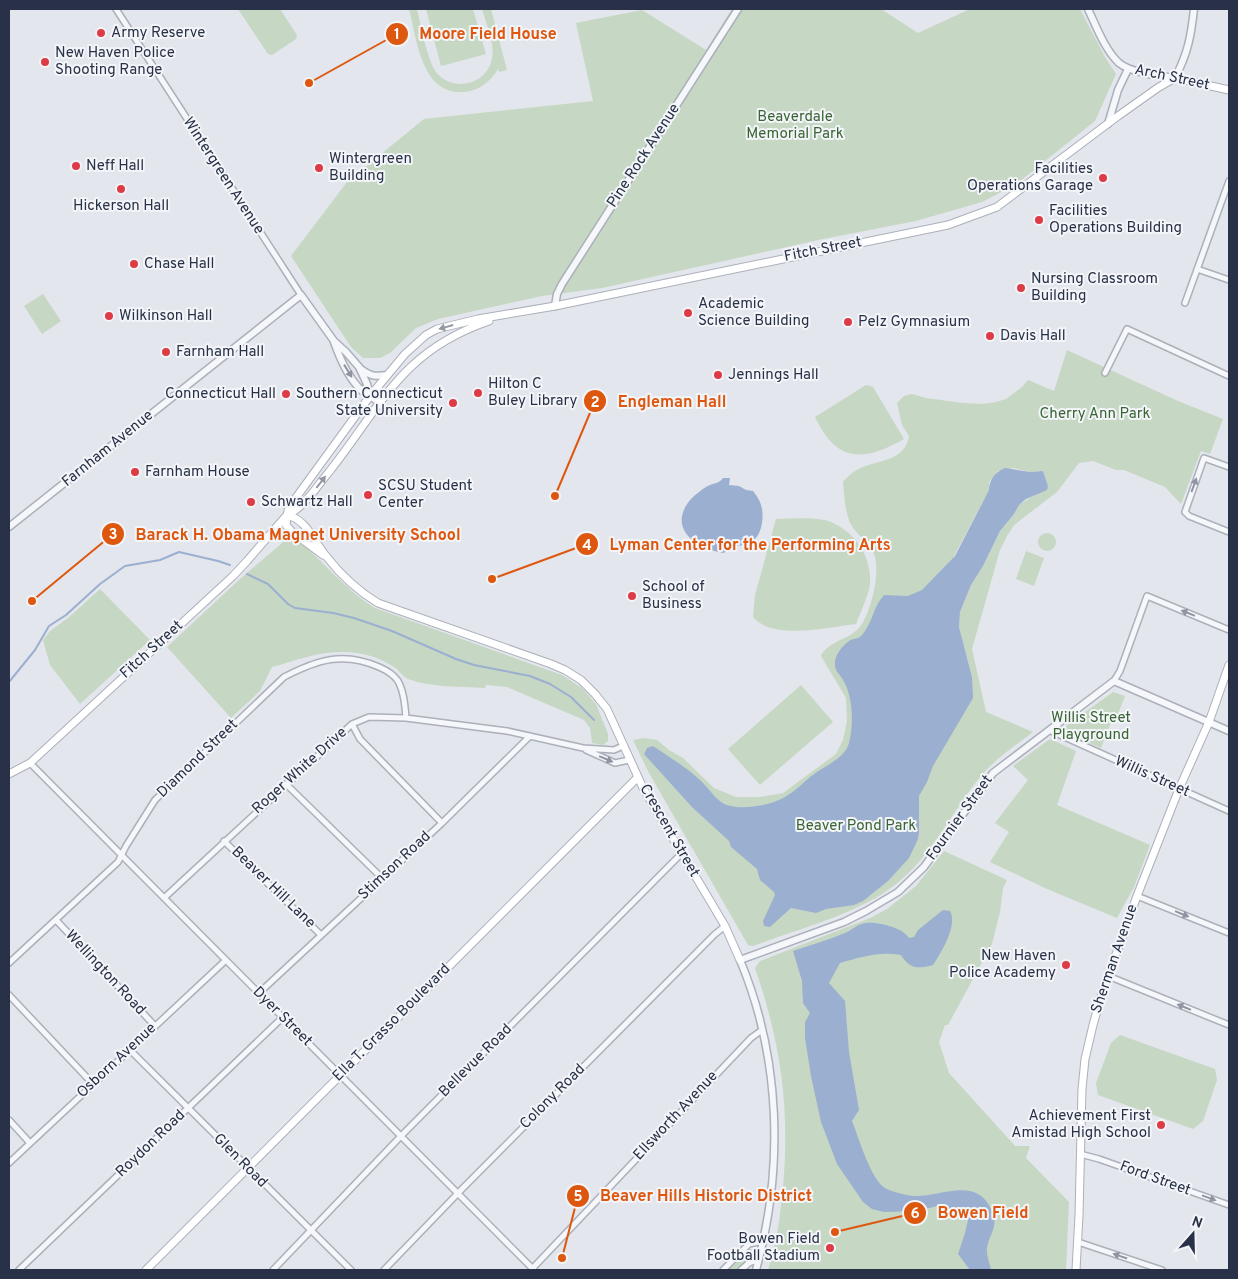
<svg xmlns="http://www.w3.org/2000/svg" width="1238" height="1279" font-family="Overpass,sans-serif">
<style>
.green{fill:#c6d7c3;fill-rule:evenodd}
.water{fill:#9bafd0}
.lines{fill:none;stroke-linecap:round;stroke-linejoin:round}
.stream{stroke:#9bafd0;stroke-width:2}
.minor-casing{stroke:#abb0ba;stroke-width:8}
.tertiary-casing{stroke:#abb0ba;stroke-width:9}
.secondary-casing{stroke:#abb0ba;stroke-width:9}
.minor{stroke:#f6f7fa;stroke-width:5}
.tertiary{stroke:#f6f7fa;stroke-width:6}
.secondary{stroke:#fff;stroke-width:7}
.oneway{fill:#9498a3}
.oneway2{fill:#8f94a0}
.poi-dot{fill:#dd3c46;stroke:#f3f5f9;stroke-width:2}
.labels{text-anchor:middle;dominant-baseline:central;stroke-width:4;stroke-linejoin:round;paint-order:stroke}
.poi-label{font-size:15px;fill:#283147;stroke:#f3f5f9;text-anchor:start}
.street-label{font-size:15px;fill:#283147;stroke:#f3f5f9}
.park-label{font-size:15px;fill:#396434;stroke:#f3f5f9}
.leader{fill:none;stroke:#de570f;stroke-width:2}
.callout-dot{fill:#de570f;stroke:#f3f5f9;stroke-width:2}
.mark-label{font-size:15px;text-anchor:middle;font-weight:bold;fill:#fff}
.callout-label{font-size:16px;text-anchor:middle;font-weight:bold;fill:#de570f;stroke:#f3f5f9;stroke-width:4;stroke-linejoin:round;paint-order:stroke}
</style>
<rect width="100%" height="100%" fill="#e3e6ec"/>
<!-- green -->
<path class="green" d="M238,9H280L297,35L296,39L272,55L268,54Z
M409,9H417C421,25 427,59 436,72C452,93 488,85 492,58C495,42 486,24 482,9H491L507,70L499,72L498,69C490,82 479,91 464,92C421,95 417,39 409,9Z
M426,9H473L486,54L441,66Z
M732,9H881L918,33L970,9H1080L1105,57L1116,74L1095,121L1015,185L982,202L916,221L823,239L602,288L542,296L438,319L416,328L390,353L380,358H363L351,347L291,256L347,182L424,119L593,101L576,23L642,10L706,50Z
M43,294L61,321L42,334L24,306Z
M1067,350L1178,401L1223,419L1210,454L1201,451L1181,504L1165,487L1124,470H1116L1093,461L1079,463L1057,492L1014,525L1007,536L1000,550L972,649L986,712L1033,732C1015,746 995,759 981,776C952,811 932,856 896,884C859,914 798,929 753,946L748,945L649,773L633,740L644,738L657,740L669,750L683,758L714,788L736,797H760L783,793L836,754L843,740L847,721L846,698L821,656C828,641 849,640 860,627C871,613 883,566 872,550C866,540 855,533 850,523C845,510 844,496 843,482C846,478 850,474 855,471C873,459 905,464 909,436L902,425L897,403L904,396L912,394L926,398L963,403L983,404L996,402L1006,399L1022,387L1028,380L1054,391ZM1014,468L1030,472L1043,471L1048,486L1019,505L1014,514L1000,531L983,566L971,585L960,612L959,627L972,677L900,676L953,558L989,490V482L998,471Z
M866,385L873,387L904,439C863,462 837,463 815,417Z
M776,519C792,519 818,516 833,523C856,533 872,558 870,584C869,595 860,613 856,624C828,627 774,641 753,617L755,595Z
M1038 542a9 9 0 1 1 18 0a9 9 0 1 1-18 0Z
M288,538C306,542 325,567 339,579C350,590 362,600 375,608L562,675L582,688L596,704L608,734V741L603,745L592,743L590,728L584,720L507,687L486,685L485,688C460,686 433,688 408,679C403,677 399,670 394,667C379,657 361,652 343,652C318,651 295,661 272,667L260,691L231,718L167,647L240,579Z
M1026,551L1044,558L1034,586L1016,579Z
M100,589L150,640L80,704L50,665L43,640L50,631L68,618Z
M801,685L833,722L760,785L728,749Z
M1113,692L1125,696L1114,724L1111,722L1101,748L1064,732L1063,728Z
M1050,739L1076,751L1057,805L1150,845L1134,887L1117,918L1047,889L990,862L1009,832L995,823L1028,780L1013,766Z
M944,851L1007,880L1003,888L1000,912L992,944L948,1025H945L939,1042L949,1073L1015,1146H1030L1026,1158L1069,1202L1066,1270H768C777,1243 780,1217 783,1188C790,1107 781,1044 755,968L760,961L870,918L887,909L916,886Z
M1120,1035L1215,1069L1217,1080L1203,1121L1193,1129L1098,1095L1096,1083L1111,1043Z
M748,1249H751L753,1253L737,1270H728Z"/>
<!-- water -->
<path class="water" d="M1005,468L1030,472L1043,471L1048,486L1047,490L1026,499L1019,505L1014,514L1000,531L983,566L971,585L960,612L959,627L972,677L973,698L933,766L927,782L919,796V833L918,839L909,858L888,881L863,901L854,905L826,909L816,913L791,908L770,927L764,926L763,921L775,895L774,892L760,880L757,869L731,847L729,841L692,807L644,754L647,748L653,746C669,757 686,767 700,780C707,786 713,796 721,802C735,812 769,806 783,798C793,793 802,784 810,777C822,767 845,759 849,743C854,724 853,696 843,680C840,674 834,671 835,663C835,655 842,646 849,641C853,638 858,640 862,635C872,624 873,607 884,595L908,596L922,590L955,556L989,490C989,480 995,472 1005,468Z
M723,478H730L729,485L739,486L746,490L753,491C757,496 761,502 762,509C764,520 761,539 749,543C739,547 732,545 724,553C696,549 666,528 691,499C695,495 701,490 706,487C712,483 719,484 723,478Z
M943,910L950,911C958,925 941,953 933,965C917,969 910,969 901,955C881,951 860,957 840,963L829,983L845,1001L849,1052L859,1110L852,1121C858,1136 871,1180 885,1188C889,1191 909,1196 914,1196C941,1197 977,1175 992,1211C999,1227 989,1234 987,1248C986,1255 990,1264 991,1270H970L958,1254L965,1233L969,1216L937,1206L917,1211L884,1212L872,1209L863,1202L837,1164L821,1122L811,1076L805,1038V1022L810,1013L803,1003L802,981L793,951C810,945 828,940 845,933C852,930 859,923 866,923C877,921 904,928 909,938L914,937L918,930Z"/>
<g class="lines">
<!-- stream -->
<path class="stream" d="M247,574L268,584L288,604L295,608L333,613L354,618L392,631L456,659L474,665L530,676L550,684L571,697L594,720
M9,682L35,650L49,626L66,615L100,584L125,566L160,560L179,552L218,561L230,565"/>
<defs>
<path id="minor" d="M116,9L301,295
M1197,269L1229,280
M1185,303L1229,181
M1105,373L1127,329L1229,376
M1229,467L1204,458L1185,512L1189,516L1229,532
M1114,681L1120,671L1147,596L1229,630
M352,724L360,739L442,823
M1049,730L1229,811
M586,750L615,763L629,760
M30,763L534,1270
M286,784L382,878
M224,841L321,935
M1137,896L1229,933
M164,898L352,724L369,717L406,718L507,731L583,748L614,750L623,746
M56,920L155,1026
M9,963L118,862L126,846L155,800L284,677C317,660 343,651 379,667C386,670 394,675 398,681C404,692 405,706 406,718
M1108,976L1229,1025
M259,993L442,823L530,736
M9,995L93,1084
M130,1050L351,1270
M9,1120L30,1143
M1080,1154L1099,1159L1229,1205
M9,1163L226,960
M1078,1242L1162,1270
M19,1270L283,1017
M273,1270L401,1136L681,854
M384,1270L463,1188L714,935L725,926
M531,1270L751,1038L762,1030
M723,1270L749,1244L763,1241
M741,1270L749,1263L758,1260"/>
<path id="tertiary" d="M1088,9C1096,26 1105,50 1119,63C1131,73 1160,76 1175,78C1188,53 1191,36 1194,9
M1108,124L1118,90L1128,69
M555,306L557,294L562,284L738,9
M334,342C340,359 349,379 362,391C367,395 373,398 379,402
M361,369C370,376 375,377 387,375
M9,527L301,295L334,341L346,352L359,367L367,384L370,396
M756,1270C784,1169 781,1058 740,960L844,922L866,911L898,892L924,867L993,773L1114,681L1229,731"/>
<path id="secondary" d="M287,515C307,520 313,540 326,556C340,574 358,591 378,603L551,664L565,670L581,680L595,694L607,709L643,788L725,926L740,960
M287,515C305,507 316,487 329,472C382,405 401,351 489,321
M287,516L286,525L292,532L323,555
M9,774L30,763L41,753L233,576L247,561L287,515L289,507L295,499L370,396L405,354L426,335L437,329L478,319L555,306L948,225L997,207L1118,116L1159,87L1175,78L1229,90
M146,1270L638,777
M1076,1270L1079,1215L1082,1089L1085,1059L1093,1025L1102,993L1137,896L1179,789L1209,722L1229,665"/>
</defs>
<!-- minor casing -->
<use href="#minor" class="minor-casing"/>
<!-- tertiary casing -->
<use href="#tertiary" class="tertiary-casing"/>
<!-- secondary casing -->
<use href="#secondary" class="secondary-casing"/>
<!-- minor -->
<use href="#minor" class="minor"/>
<!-- tertiary -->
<use href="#tertiary" class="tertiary"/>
<!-- secondary -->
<use href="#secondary" class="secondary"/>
</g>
<!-- one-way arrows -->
<defs><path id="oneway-solid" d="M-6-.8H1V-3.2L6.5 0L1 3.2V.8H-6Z" transform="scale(1.25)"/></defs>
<g class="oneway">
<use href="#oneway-solid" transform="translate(446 327) rotate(164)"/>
<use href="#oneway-solid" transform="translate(321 482) rotate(-52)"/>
</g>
<g class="oneway2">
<use href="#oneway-solid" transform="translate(348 371) rotate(58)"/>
<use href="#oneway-solid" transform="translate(1194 485) rotate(-70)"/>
<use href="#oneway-solid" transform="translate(1188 613) rotate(-158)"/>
<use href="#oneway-solid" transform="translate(606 759) rotate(23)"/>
<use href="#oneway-solid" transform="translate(1182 914) rotate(22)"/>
<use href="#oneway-solid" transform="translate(1184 1007) rotate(-158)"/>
<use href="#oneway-solid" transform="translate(1209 1198) rotate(20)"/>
<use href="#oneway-solid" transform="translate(1120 1256) rotate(-161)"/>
</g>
<!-- markers -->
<g class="poi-dot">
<circle cx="101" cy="33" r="5"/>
<circle cx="45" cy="62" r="5"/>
<circle cx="76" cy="166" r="5"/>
<circle cx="319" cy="168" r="5"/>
<circle cx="1103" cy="178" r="5"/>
<circle cx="121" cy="189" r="5"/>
<circle cx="1039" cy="220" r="5"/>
<circle cx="134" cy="264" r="5"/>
<circle cx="1021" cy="288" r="5"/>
<circle cx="688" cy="313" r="5"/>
<circle cx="109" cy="316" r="5"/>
<circle cx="848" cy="322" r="5"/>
<circle cx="990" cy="336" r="5"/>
<circle cx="166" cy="352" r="5"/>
<circle cx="718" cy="375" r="5"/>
<circle cx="478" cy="393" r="5"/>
<circle cx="286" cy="394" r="5"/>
<circle cx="453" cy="403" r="5"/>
<circle cx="135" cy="472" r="5"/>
<circle cx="368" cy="495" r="5"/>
<circle cx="251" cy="502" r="5"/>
<circle cx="632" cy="596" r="5"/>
<circle cx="1066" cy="965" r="5"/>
<circle cx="1161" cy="1125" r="5"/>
<circle cx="830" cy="1248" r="5"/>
</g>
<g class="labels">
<!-- poi labels -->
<g class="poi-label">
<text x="111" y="33">Army Reserve</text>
<text x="55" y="53">New Haven Police<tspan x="55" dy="17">Shooting Range</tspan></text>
<text x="329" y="159">Wintergreen<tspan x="329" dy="17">Building</tspan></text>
<text x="86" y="166">Neff Hall</text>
<text x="1093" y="169" text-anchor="end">Facilities<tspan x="1093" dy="17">Operations Garage</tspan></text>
<text x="121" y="206" text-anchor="middle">Hickerson Hall</text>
<text x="1049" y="211">Facilities<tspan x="1049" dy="17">Operations Building</tspan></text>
<text x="144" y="264">Chase Hall</text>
<text x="1031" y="279">Nursing Classroom<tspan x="1031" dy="17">Building</tspan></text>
<text x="698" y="304">Academic<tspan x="698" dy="17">Science Building</tspan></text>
<text x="119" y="316">Wilkinson Hall</text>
<text x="858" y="322">Pelz Gymnasium</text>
<text x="1000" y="336">Davis Hall</text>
<text x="176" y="352">Farnham Hall</text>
<text x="728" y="375">Jennings Hall</text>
<text x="488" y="384">Hilton C<tspan x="488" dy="17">Buley Library</tspan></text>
<text x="276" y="394" text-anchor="end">Connecticut Hall</text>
<text x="443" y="394" text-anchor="end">Southern Connecticut<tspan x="443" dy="17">State University</tspan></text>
<text x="145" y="472">Farnham House</text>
<text x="378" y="486">SCSU Student<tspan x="378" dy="17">Center</tspan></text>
<text x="261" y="502">Schwartz Hall</text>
<text x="642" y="587">School of<tspan x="642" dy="17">Business</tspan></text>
<text x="1056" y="956" text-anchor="end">New Haven<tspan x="1056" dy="17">Police Academy</tspan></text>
<text x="1151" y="1116" text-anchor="end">Achievement First<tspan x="1151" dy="17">Amistad High School</tspan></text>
<text x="820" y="1239" text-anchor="end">Bowen Field<tspan x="820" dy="17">Football Stadium</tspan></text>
</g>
<!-- street labels -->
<g class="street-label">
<text transform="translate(1172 78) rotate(12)">Arch Street</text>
<text transform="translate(644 156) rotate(-57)">Pine Rock Avenue</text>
<text transform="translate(223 176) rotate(57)">Wintergreen Avenue</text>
<text transform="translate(823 250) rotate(-11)">Fitch Street</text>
<text transform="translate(108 449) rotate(-39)">Farnham Avenue</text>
<text transform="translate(152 650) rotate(-42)">Fitch Street</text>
<text transform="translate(198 759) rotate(-44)">Diamond Street</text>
<text transform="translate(300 771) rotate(-42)">Roger White Drive</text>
<text transform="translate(1152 777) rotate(24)">Willis Street</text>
<text transform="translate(960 818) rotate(-54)">Fournier Street</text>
<text transform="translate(669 831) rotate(60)">Crescent Street</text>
<text transform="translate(395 866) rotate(-43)">Stimson Road</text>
<text transform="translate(273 888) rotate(44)">Beaver Hill Lane</text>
<text transform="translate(1115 959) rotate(-71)">Sherman Avenue</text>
<text transform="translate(105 973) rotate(47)">Wellington Road</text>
<text transform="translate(282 1017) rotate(45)">Dyer Street</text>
<text transform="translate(392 1023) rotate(-45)">Ella T. Grasso Boulevard</text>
<text transform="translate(117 1061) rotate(-43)">Osborn Avenue</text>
<text transform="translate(476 1061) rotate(-45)">Bellevue Road</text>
<text transform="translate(553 1097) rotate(-45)">Colony Road</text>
<text transform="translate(676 1116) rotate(-47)">Ellsworth Avenue</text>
<text transform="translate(151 1144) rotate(-44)">Roydon Road</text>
<text transform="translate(240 1161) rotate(45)">Glen Road</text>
<text transform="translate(1155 1179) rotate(20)">Ford Street</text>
</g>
<!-- park labels -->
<g class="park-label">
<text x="795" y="117">Beaverdale<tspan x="795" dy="17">Memorial Park</tspan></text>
<text x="1095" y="414">Cherry Ann Park</text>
<text x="1091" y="718">Willis Street<tspan x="1091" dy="17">Playground</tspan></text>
<text x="856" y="826">Beaver Pond Park</text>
</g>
</g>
<!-- callouts -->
<path class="leader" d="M309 83L397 34M555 496L595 401M32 601L113 534M492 579L587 544M562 1258L578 1196M835 1232L915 1213"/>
<g class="callout-dot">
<circle cx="309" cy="83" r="5"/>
<circle cx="555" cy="496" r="5"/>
<circle cx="32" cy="601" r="5"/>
<circle cx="492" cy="579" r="5"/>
<circle cx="562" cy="1258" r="5"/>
<circle cx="835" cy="1232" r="5"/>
<circle cx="397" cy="34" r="12"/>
<circle cx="595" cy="401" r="12"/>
<circle cx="113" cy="534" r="12"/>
<circle cx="587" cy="544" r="12"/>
<circle cx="578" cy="1196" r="12"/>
<circle cx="915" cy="1213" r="12"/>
</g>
<g class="mark-label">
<text x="397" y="39">1</text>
<text x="595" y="407">2</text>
<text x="113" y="539">3</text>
<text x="587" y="550">4</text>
<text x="578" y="1201">5</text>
<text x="915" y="1218">6</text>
</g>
<g class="callout-label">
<text x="488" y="39">Moore Field House</text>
<text x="672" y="407">Engleman Hall</text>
<text x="298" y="540">Barack H. Obama Magnet University School</text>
<text x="750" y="550">Lyman Center for the Performing Arts</text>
<text x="706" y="1201">Beaver Hills Historic District</text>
<text x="983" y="1218">Bowen Field</text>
</g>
<!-- border -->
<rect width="1238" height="1279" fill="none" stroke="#283147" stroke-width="20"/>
<!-- north arrow -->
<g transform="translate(1193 1234) rotate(20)" stroke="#f3f5f9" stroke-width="4" paint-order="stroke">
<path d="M0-4L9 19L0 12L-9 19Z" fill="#283147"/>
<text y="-8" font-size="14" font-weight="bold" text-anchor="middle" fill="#283147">N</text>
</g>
</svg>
